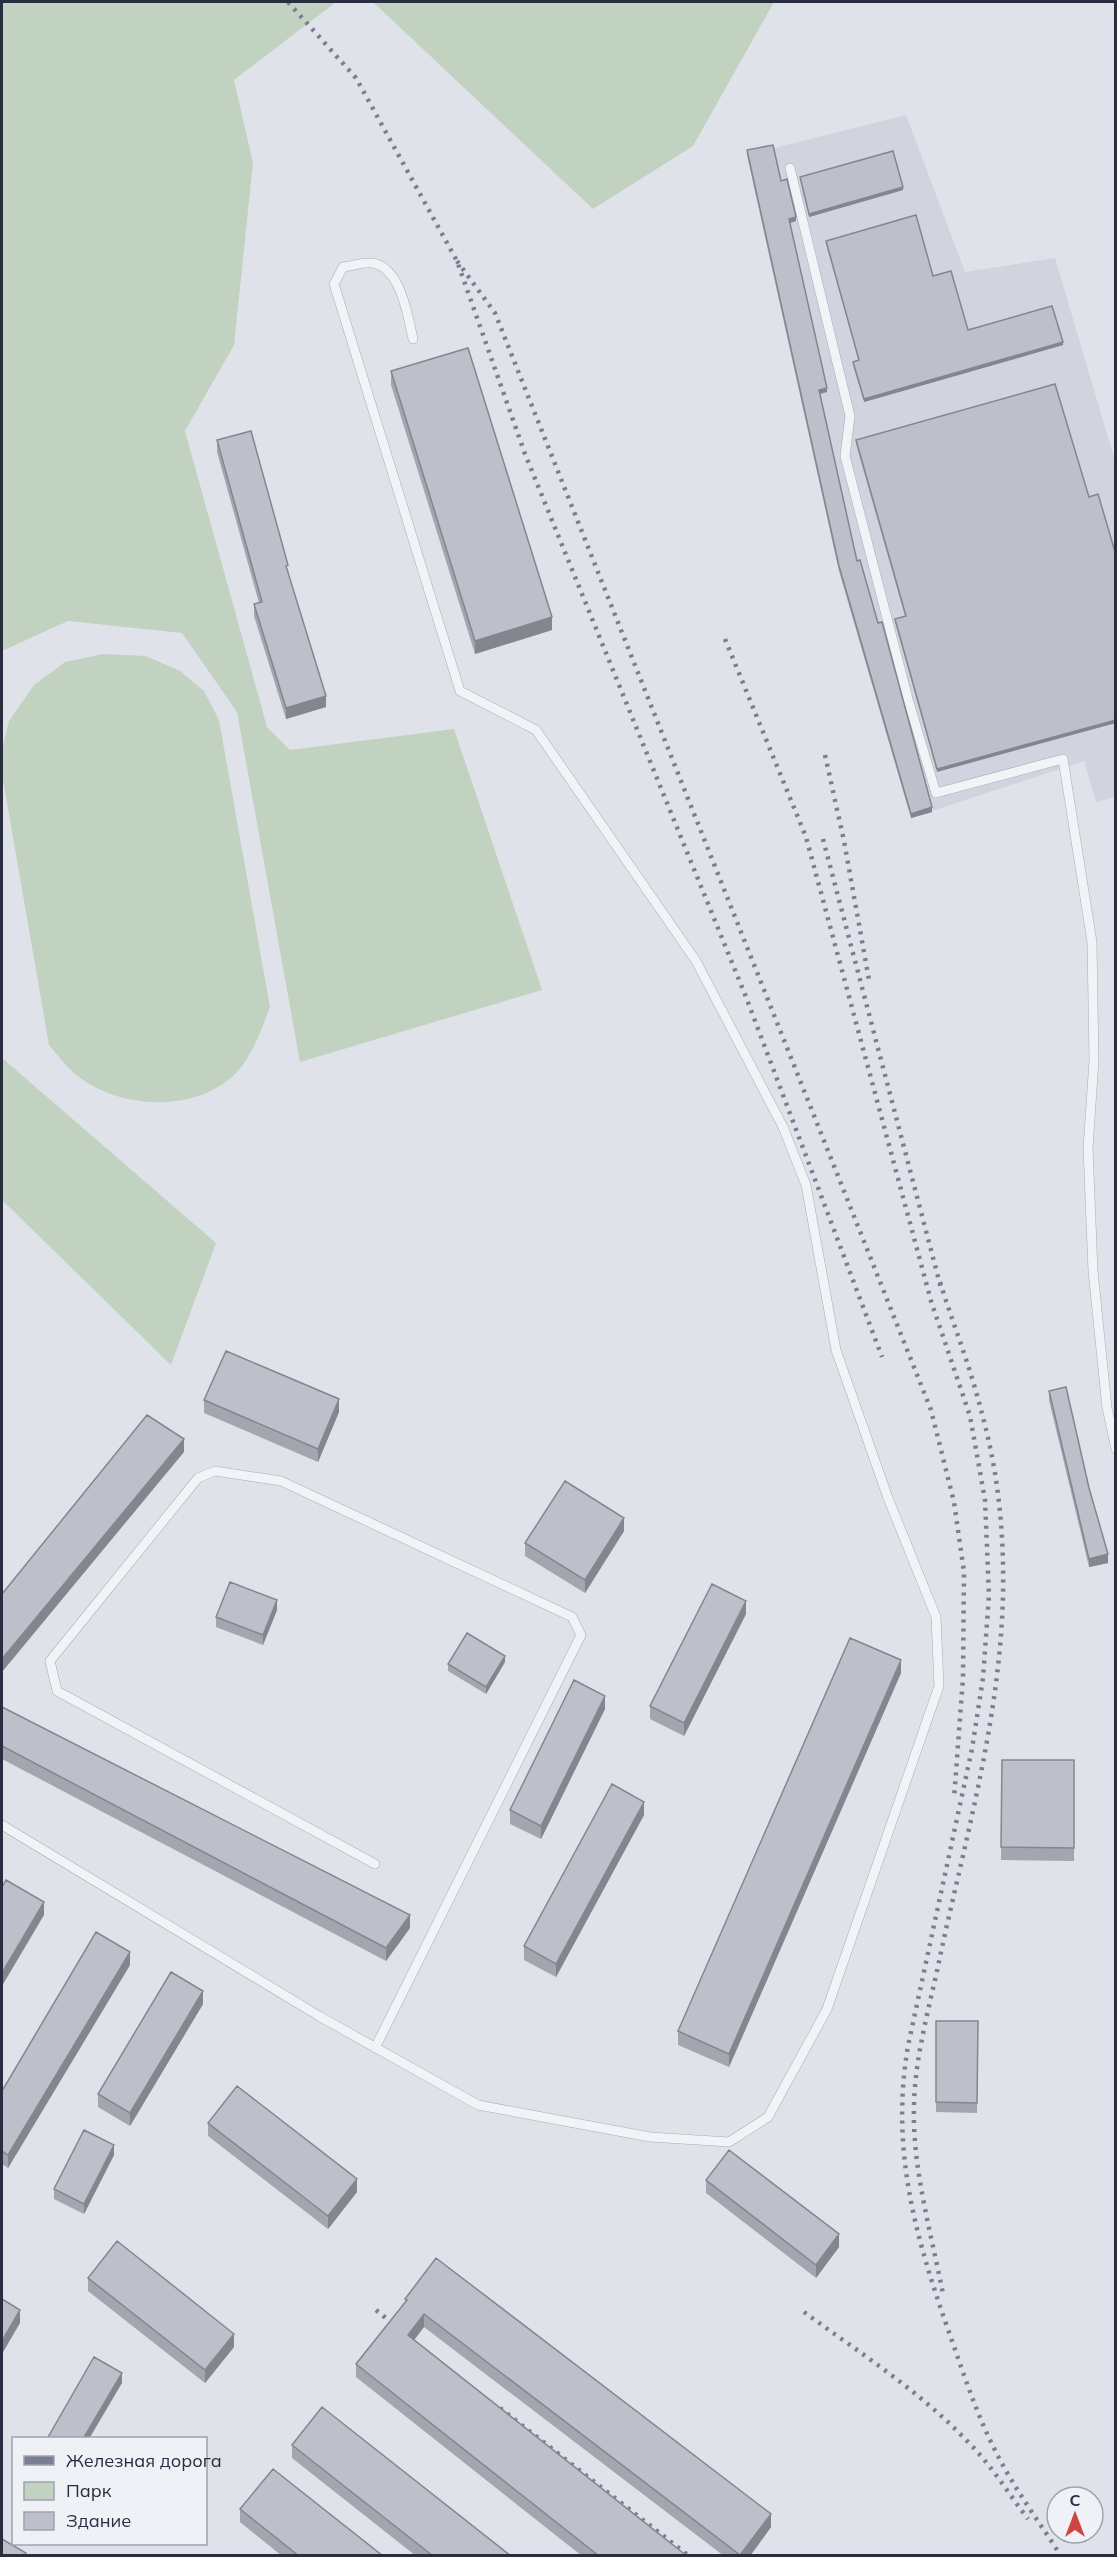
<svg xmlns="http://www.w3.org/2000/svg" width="1117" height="2557" font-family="Mulish,sans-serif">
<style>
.built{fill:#d1d4de}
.green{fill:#c2d2c1}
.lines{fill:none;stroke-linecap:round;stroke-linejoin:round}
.lane-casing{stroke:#a8acb6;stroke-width:10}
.lane{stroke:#f2f3f7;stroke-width:9}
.rail{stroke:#797e92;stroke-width:4.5;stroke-dasharray:3 6;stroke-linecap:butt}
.wall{fill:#a3a5af}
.shaded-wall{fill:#84868e}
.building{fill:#bdc0cb;stroke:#84868e;stroke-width:1.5}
</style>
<rect width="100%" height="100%" fill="#dfe2e9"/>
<!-- built -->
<path class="built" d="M906,115L965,272L1055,258L1115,461V797L1096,802L1084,761L911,818L839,571L747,155Z"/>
<!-- green -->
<path class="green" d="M2,2H336L234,80L253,163L234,345L185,431L267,727L290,750L454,729L542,990L300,1062L237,712L182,633L68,621L2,651Z
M373,2H774L693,146L593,209Z
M103,654L146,656L180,671L204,691L219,720L270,1007C260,1032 252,1059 231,1078C188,1114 115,1108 74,1073C65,1065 57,1054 49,1045L2,774V749L9,721L34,685L65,662Z
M2,1058L216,1243L171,1365L2,1200Z"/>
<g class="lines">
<defs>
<path id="lane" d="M790,168L850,416L845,456L908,699L936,793L1063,759L1092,942L1094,1060L1088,1148L1093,1271L1107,1408L1116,1449
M2,1825L319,2016L478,2105L650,2137L729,2142L768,2117L827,2009L939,1686L936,1617L888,1498L836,1350L806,1185L783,1127L696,961L536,730L460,691L334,284L343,267C352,266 364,262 372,263C401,267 408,317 413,339
M375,1864L57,1691L50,1661L198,1478L215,1471L281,1481L572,1617L581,1635L375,2048"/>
</defs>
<!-- lane casing -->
<use href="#lane" class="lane-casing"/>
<!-- lane -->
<use href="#lane" class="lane"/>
<!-- rail -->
<path class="rail" d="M288,2L356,78L457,261L525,454L746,997L882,1357
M457,261L495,313L931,1410L954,1502L964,1572L963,1678L954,1799
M725,639L806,837L931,1301L970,1416L985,1500L989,1595L983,1678L972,1749L908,2046C890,2151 916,2239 951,2338C965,2378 978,2418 998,2456C1016,2491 1040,2523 1061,2556
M825,755L844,841L869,980
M823,839L941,1288
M940,1282C953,1324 970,1366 981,1410C995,1460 1002,1511 1003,1564C1006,1695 969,1824 941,1952C931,2002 915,2054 914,2105C912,2168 931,2232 943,2294
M376,2310L403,2332
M804,2312C860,2353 921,2392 969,2443C992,2466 1008,2493 1028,2519
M500,2408L689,2556"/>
</g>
<!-- wall -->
<path class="wall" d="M747,150L781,181L796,221L790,223L827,392L820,394L857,561L932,812L911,818L839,571L747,155Z
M800,177L903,190L809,217Z
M826,241L933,276L968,330L1063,345L864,402L853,365V362L859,361L826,244Z
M391,371L552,630L475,654L391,385Z
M1055,384L937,772L895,622V619L905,616L856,444V440Z
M217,440L288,573L326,707L286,719L254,616V604L259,603L217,452Z
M1049,1391L1089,1488L1108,1563L1089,1567L1049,1400Z
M204,1400L339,1412L318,1462L204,1413Z
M624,1531L585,1593L525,1556V1543Z
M277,1610L263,1645L216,1627V1617Z
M746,1614L684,1736L650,1719V1706Z
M505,1662L486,1694L448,1671V1664Z
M901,1673L729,2067L678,2045V2031Z
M2,1707L410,1928L386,1961L2,1759Z
M605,1709L541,1839L510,1824V1810Z
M1002,1760H1074V1861L1001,1860Z
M644,1815L556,1977L524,1960V1946Z
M130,1965L8,2168L2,2164V2091Z
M203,2004L130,2126L98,2107V2094Z
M936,2021H978L977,2113L936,2112Z
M208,2123L357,2192L328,2229L208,2136Z
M114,2155L84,2214L54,2199V2189Z
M706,2180L839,2247L816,2278L706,2193Z
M88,2278L234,2347L205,2383L88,2291Z
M405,2299L771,2527L750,2556H724L424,2327L414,2340L687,2556H582L356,2377V2364L405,2303Z
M292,2445L511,2556H416L292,2458Z
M240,2509L383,2556H282L240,2522Z"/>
<!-- shaded-wall -->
<path class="shaded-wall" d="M903,187V190L809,217V214Z
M796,217V221L789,223V219Z
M1063,342V345L864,402V399Z
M827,388V392L819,394V390Z
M552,617V630L475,654V641Z
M326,696V707L286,719V708Z
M1116,720V723L937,772V769Z
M932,807V812L911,818V814Z
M339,1399V1412L318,1462V1449Z
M184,1439V1452L2,1672V1659Z
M624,1518V1531L585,1593V1580Z
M1108,1554V1563L1089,1567V1559Z
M277,1600V1610L263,1645V1635Z
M746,1601V1614L684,1736V1723Z
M505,1656V1662L486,1694V1687Z
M901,1660V1673L729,2067V2054Z
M605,1696V1709L541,1839V1826Z
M644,1802V1815L556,1977V1964Z
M44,1902V1915L2,1986V1973Z
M410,1915V1928L386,1961V1948Z
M130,1952V1965L8,2168V2155Z
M203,1991V2004L130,2126V2113Z
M114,2145V2155L84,2214V2204Z
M357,2179V2192L328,2229V2216Z
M839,2234V2247L816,2278V2265Z
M20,2310V2323L2,2354V2341Z
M424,2314V2327L408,2348V2335Z
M234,2334V2347L205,2383V2370Z
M122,2373V2383L89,2439H83Z
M771,2514V2527L750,2556H740Z"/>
<!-- building -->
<path class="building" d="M773,145L781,181L787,179L796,217L789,219L827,388L819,390L857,561L860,560L878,623L882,622L932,807L911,814L839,566L747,150Z
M893,151L903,187L809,214L800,177Z
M916,215L933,276L951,271L968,330L1052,306L1063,342L864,399L853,362L859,360L826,241Z
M468,348L552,617L475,641L391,371Z
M1055,384L1089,497L1098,494L1116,555V720L937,769L895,619L906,616L856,440Z
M251,431L288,565L286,566L326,696L286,708L254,604L262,602L217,440Z
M226,1351L339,1399L318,1449L204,1400Z
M1066,1387L1089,1488L1108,1554L1089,1559L1049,1391Z
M147,1415L184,1439L2,1659V1594Z
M565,1481L624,1518L585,1580L525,1543Z
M230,1582L277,1600L263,1635L216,1617Z
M712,1584L746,1601L684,1723L650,1706Z
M467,1633L505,1656L486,1687L448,1664Z
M850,1638L901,1660L729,2054L678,2031Z
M574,1680L605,1696L541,1826L510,1810Z
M2,1707L410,1915L386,1948L2,1746Z
M1002,1760H1074V1848L1001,1847Z
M612,1784L644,1802L556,1964L524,1946Z
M6,1880L44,1902L2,1973V1887Z
M96,1932L130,1952L8,2155L2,2151V2091Z
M171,1972L203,1991L130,2113L98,2094Z
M936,2021H978L977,2103L936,2102Z
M237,2086L357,2179L328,2216L208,2123Z
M84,2130L114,2145L84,2204L54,2189Z
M729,2150L839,2234L816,2265L706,2180Z
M117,2241L234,2334L205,2370L88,2278Z
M436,2258L771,2514L740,2555L424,2314L408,2335L687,2556H599L356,2364L407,2300L405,2299Z
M2,2299L20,2310L2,2341Z
M94,2357L122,2373L83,2439H47Z
M322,2407L511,2556H433L292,2445Z
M273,2469L383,2556H299L240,2509Z
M2,2539L26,2553L25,2556H2Z"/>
<!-- border -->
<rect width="1117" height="2557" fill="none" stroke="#282d40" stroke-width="6"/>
<!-- legend -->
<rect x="12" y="2437" width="195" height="108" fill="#eff1f6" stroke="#9fa3ad" stroke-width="1.5"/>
<rect x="24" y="2456" width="30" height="9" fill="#797e92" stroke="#9fa3ad" stroke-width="1.5"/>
<text x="66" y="2467" font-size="18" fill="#282d40">Железная дорога</text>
<rect x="24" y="2482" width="30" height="18" fill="#c2d2c1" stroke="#9fa3ad" stroke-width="1.5"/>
<text x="66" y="2497" font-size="18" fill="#282d40">Парк</text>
<rect x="24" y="2512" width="30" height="18" fill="#bdc0cb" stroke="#9fa3ad" stroke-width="1.5"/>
<text x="66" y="2527" font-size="18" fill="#282d40">Здание</text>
<!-- north arrow -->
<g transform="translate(1075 2515)"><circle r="28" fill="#eff1f6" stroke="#9fa3ad" stroke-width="1.5"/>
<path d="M0-4.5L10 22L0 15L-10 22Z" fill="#ce4544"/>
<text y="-9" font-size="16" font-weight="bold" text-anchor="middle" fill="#282d40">С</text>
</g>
</svg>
